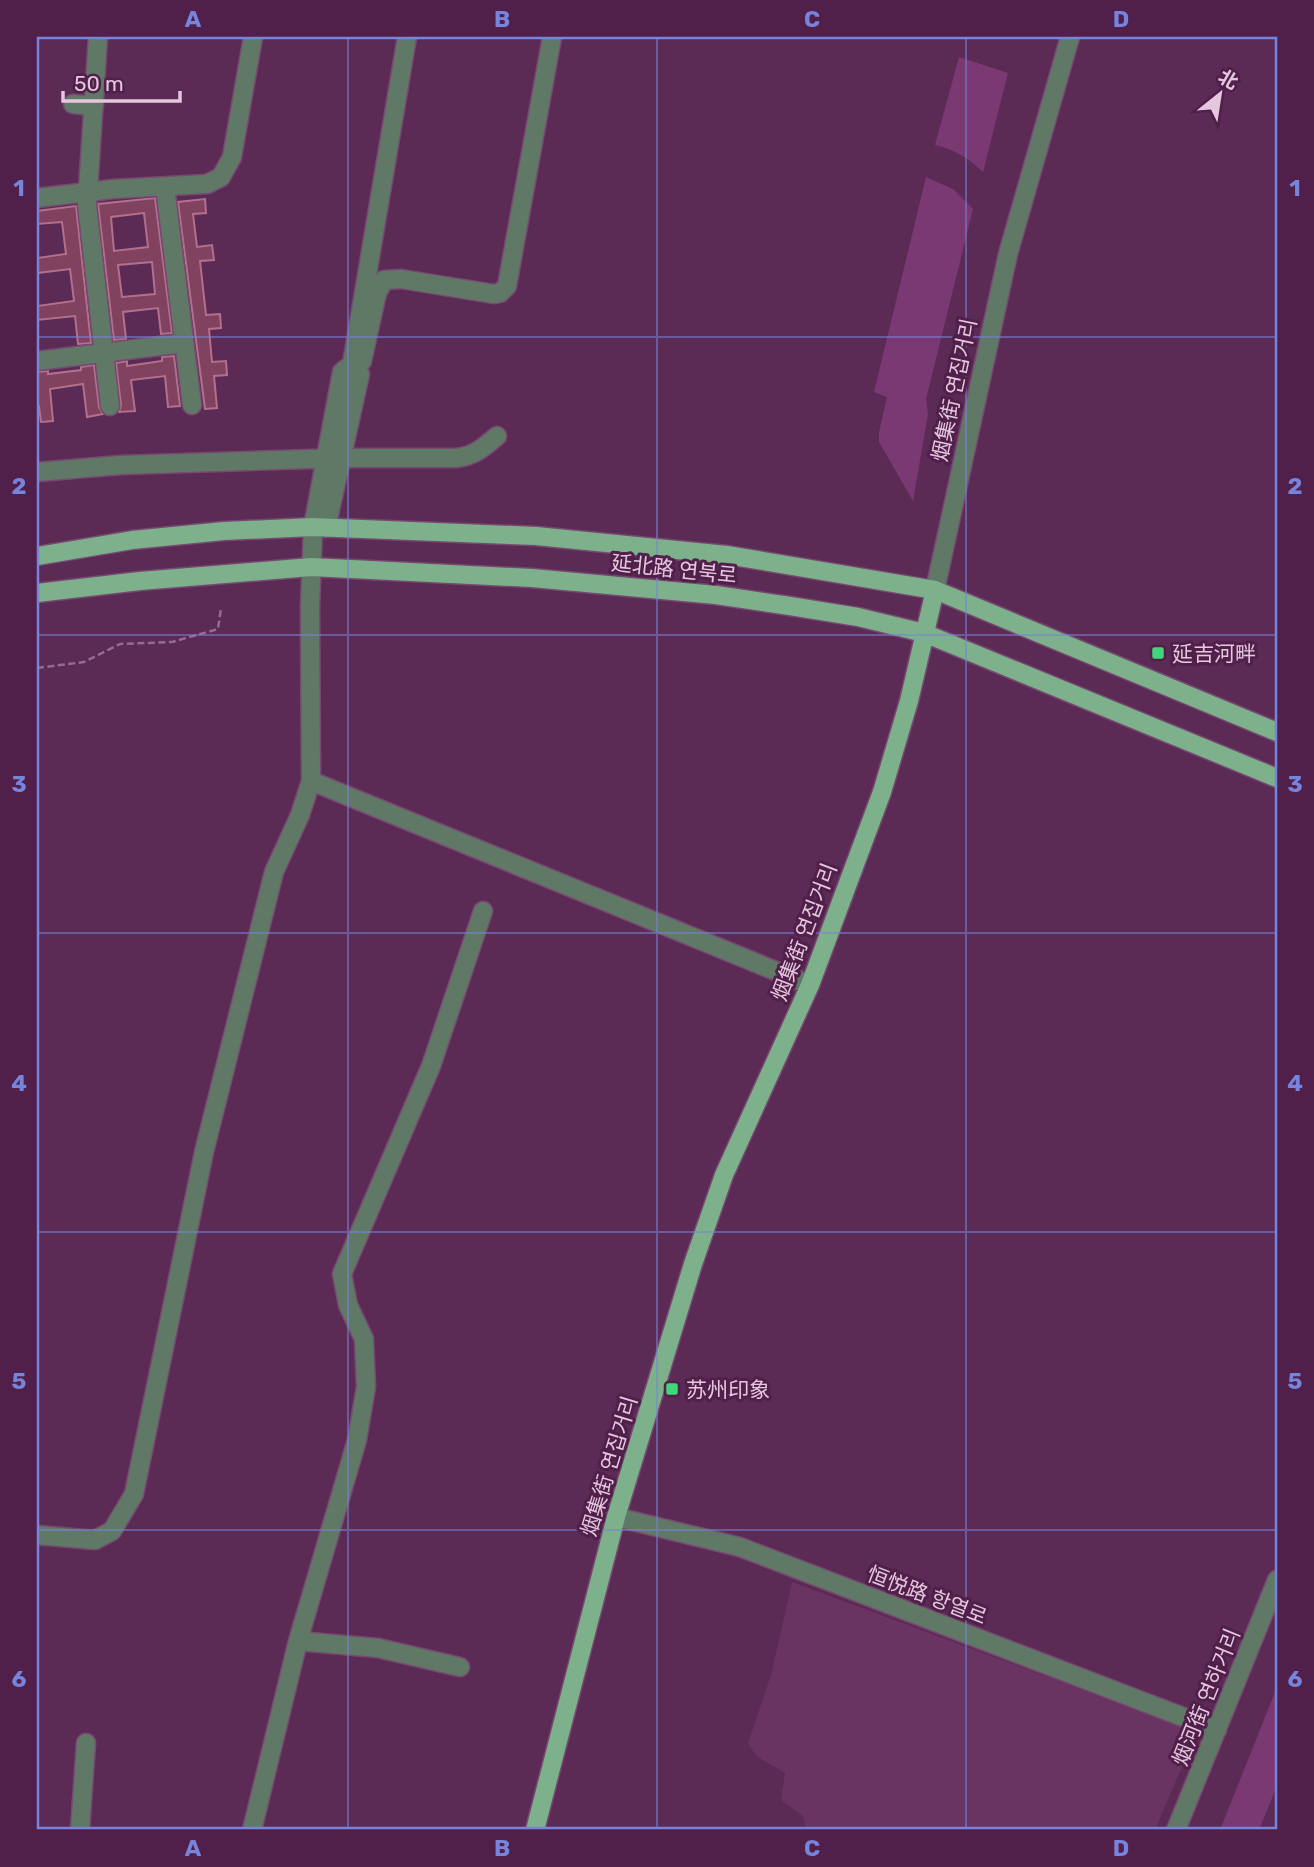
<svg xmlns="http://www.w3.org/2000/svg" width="1314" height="1867" font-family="Rubik,'Noto Sans SC','Noto Sans KR',sans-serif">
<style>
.built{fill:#693362}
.green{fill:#7b3973}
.building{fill:#80425e;stroke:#b3708d;stroke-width:2;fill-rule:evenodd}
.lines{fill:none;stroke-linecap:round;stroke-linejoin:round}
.minor-casing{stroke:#774971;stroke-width:21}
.major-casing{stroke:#774971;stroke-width:21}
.path{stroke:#956c8f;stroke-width:2.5;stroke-dasharray:7 3.5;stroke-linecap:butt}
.minor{stroke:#607966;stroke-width:18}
.major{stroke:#7cb18b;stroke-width:18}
.grid{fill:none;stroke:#7784db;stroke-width:2;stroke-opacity:0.55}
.poi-dot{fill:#40d77c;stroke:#501f4a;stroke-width:2.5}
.labels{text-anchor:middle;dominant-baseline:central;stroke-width:6;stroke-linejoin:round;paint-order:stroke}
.street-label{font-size:21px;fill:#e5c7df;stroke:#501f4a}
.poi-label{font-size:21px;fill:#e5c7df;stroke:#501f4a;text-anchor:start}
.neatline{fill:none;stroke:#7784db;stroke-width:2.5}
.grid-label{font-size:23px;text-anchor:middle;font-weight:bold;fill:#7784db}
</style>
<rect width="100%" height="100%" fill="#5b2a55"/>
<!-- built -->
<path class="built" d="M792,1582L1189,1729L1193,1741L1155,1830H806L803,1816L781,1800L785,1773L756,1756L748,1743L771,1675Z"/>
<!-- green -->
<path class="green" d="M959,57L1008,73L983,172C968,158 956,150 935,145Z
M926,177L953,189L973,209L926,399L928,414L913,501L879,442V432L887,397L874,392Z
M1277,1687V1786L1259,1830H1220Z"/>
<!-- building -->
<path class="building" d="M155,198L172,333L161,334L158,308L123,312L126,339L114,340L98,204ZM144,213L148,247L114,251L111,217ZM152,262L155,294L122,297L118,265Z
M205,199L206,213L193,214L197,247L212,245L214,260L200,261L206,315L220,314L221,328L209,329L212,362L226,361L227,375L214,376L217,408L205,409L178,202Z
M76,206L91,343L78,344L75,316L37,320V306L74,301L70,269L37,273V258L66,254L62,222L37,224V211Z
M174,356L180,406L168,407L165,376L131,380L135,411L119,412L121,405L116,363L127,361V366L162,361V357Z
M94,365L99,407L103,414L87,417L83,384L50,389L53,421L41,422L39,406H37V372L48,371V374L81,370V367Z"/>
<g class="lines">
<defs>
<path id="minor" d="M98,37L87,205L110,406
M407,37L352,364L362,361L377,293L384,280L401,279L494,294L500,293L507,286L552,37
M73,104L94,106
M165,187L192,405
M37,198L113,189L207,184L221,177L232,157L253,37
M37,361L184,343
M37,472L121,465L342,458H456C474,456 483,448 497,436
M935,590L1008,254L1070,37
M311,781L810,985
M616,1517L740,1547L1217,1730
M37,1535L95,1540L112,1531L134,1494L204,1152L274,872L300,815L311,781L310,607L313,527L342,372L352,364L360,374L326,528
M298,1641L378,1648L460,1667
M80,1830L86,1743
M252,1830L298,1641L357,1440L366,1387L364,1339L348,1305L342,1274L431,1066L483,911
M1176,1830L1277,1580"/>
<path id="major" d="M37,556L132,540L224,531L313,527L536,536L727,555L935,590L1277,732
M37,593L140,581L311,567L532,578L716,595L790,606L858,617L924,633L1277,778
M535,1830L616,1517L693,1264L724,1175L810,985L882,792L909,701L935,590"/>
</defs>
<!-- minor casing -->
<use href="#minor" class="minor-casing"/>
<!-- major casing -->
<use href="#major" class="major-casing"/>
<!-- path -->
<path class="path" d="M37,668L84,662L120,644L172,642L218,629L221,608"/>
<!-- minor -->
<use href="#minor" class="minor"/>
<!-- major -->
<use href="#major" class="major"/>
</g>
<!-- grid -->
<path class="grid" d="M348,37V1830M657,37V1830M966,37V1830M37,337H1277M37,635H1277M37,933H1277M37,1232H1277M37,1530H1277"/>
<!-- markers -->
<g class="poi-dot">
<rect x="1151" y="646" width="14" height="14" rx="3.5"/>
<rect x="665" y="1382" width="14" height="14" rx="3.5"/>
</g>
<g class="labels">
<!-- street labels -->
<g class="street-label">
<text transform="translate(954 390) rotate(-78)">烟集街 연집거리</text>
<text transform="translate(674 569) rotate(6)">延北路 연북로</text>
<text transform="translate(804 932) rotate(-69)">烟集街 연집거리</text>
<text transform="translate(609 1466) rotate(-73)">烟集街 연집거리</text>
<text transform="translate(927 1595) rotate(21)">恒悦路 항열로</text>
<text transform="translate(1206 1697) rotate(-68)">烟河街 연하거리</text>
</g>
<!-- poi labels -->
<g class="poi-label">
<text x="1172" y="653">延吉河畔</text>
<text x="686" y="1389">苏州印象</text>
</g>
</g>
<!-- border -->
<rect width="1314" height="1867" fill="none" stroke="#501f4a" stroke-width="77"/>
<!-- north arrow -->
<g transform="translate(1220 94) rotate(30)" stroke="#501f4a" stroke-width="5" paint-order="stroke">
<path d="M0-5L12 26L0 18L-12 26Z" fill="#e5c7df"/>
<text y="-10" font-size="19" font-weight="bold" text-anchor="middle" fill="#e5c7df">北</text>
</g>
<!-- scale -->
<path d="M63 91v10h117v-10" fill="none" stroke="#e5c7df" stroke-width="3.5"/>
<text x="74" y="91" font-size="21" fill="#e5c7df" stroke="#501f4a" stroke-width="5" paint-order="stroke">50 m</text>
<rect x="38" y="38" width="1238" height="1790" class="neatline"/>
<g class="grid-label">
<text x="193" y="27">A</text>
<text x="502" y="27">B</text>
<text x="812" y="27">C</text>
<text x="1121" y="27">D</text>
<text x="19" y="196">1</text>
<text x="1295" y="196">1</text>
<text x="19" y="494">2</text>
<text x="1295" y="494">2</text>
<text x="19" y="792">3</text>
<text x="1295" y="792">3</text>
<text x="19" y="1091">4</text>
<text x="1295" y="1091">4</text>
<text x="19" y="1389">5</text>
<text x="1295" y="1389">5</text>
<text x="19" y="1687">6</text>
<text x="1295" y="1687">6</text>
<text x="193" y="1856">A</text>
<text x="502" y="1856">B</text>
<text x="812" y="1856">C</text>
<text x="1121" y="1856">D</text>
</g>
</svg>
